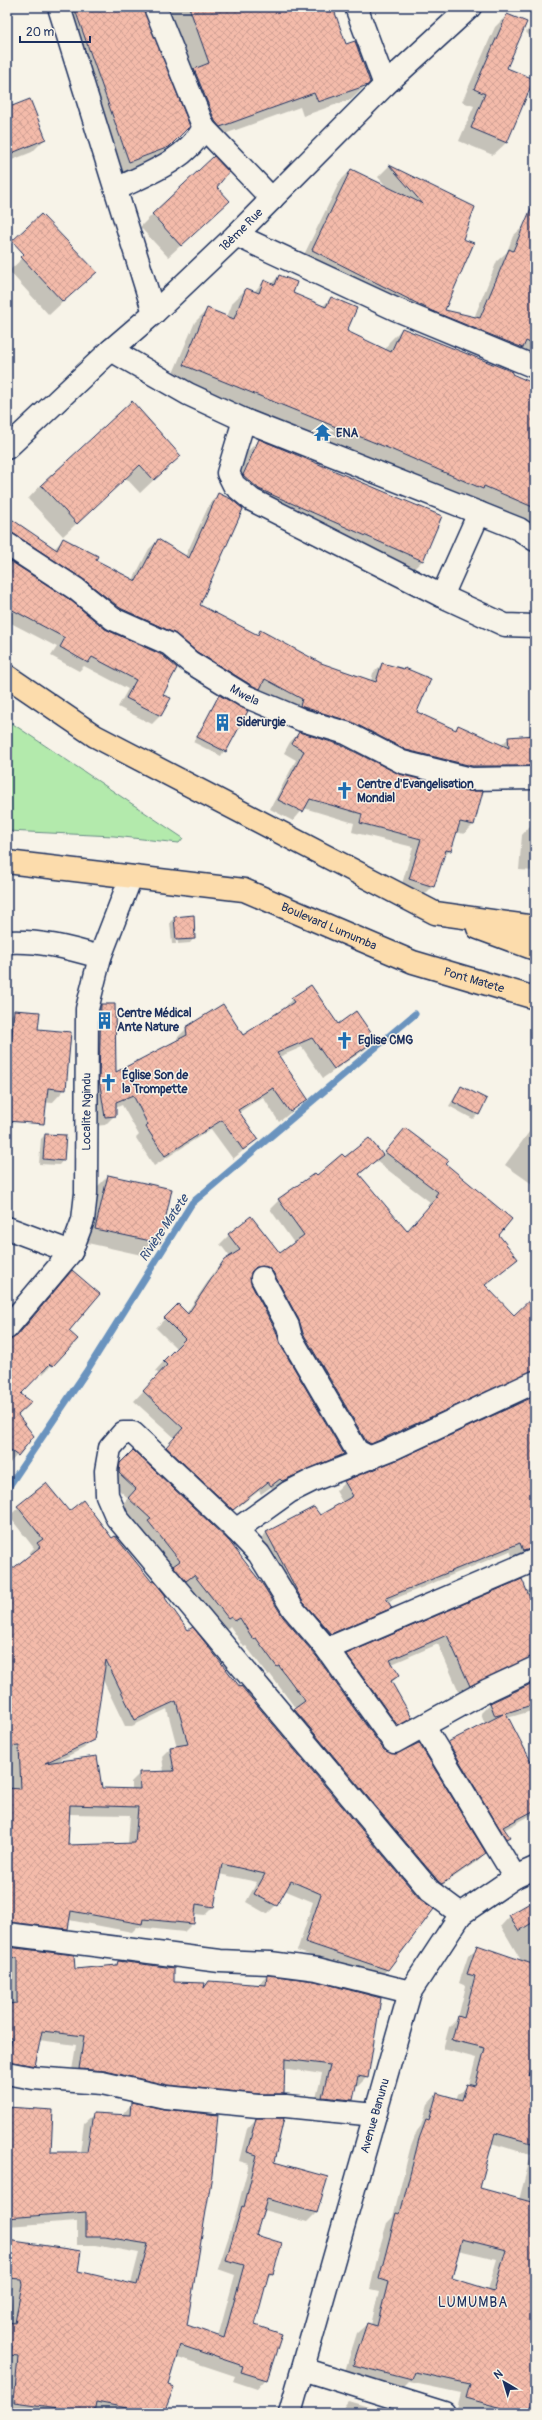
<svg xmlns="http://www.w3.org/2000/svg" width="542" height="2420" font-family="Pangolin,sans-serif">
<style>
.green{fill:#b3eaac;stroke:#678c85}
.shadow{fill:#0003;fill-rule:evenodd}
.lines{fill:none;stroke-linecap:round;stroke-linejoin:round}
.stream{stroke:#6b93be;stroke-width:7}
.building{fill:url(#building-cross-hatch);stroke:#1b2f5e;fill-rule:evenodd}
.minor-casing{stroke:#1b2f5e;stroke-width:25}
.highway-casing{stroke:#1b2f5e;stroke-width:25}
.minor{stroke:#f7f3e8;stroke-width:22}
.highway{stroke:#fcdcac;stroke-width:22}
.labels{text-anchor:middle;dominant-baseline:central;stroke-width:3;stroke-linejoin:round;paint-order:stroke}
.street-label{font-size:12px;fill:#1b2f5e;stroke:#f7f3e8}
.poi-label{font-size:12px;font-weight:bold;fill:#1b2f5e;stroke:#f7f3e8;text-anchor:start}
.water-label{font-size:13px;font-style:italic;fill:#36507e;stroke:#f7f3e8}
.quarter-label{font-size:14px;letter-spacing:1px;fill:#1b2f5e;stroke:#f7f3e8}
</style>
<defs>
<pattern id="building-cross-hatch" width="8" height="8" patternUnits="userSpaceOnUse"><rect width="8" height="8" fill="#f4bbaa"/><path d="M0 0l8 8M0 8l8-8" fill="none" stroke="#d1a195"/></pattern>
</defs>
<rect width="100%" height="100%" fill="#f7f3e8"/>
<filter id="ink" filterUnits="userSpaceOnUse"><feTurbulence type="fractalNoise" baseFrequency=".025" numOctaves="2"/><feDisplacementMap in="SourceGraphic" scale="8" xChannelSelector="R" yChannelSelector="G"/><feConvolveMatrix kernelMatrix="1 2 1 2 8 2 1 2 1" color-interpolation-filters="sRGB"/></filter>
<g filter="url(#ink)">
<!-- green -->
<path class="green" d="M7,720L183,838L179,843L114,836L7,831Z"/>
<!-- shadow -->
<path class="shadow" d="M56,7H142L189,126L149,165L112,178Z
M169,7H332L345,45L369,82L352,99L303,116L300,107L205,141L192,72Z
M507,15L506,68L533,80L506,143L493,155L459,141L474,106L462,102L495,27Z
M535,23V42L526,32Z
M7,109L45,139L32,152L7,162Z
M389,166L474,207L462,239L444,311L474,318L497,261L507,252L513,236L525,225L535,229V362L301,261L340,181L351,170L387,187L378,177Z
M535,177V188L531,187Z
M216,187V213L168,257L140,227L153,214Z
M55,228L95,272L49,315L9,271Z
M279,276L291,293L322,307L331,298L346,331L385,351L389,342L402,329L535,386V527L171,378L195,322L208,309L227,317L233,302L246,289L254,292L264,281L271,284Z
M259,440L422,561L405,577L227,492L242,457Z
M179,456L140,493L126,478L63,536L28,499L41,485Z
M219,494L198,606L256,635L260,632L321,664L371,681L373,673L382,664L415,713L454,730L458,726L501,745L509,738L535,736V779L463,775L294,707L259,689L251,697L7,543V518L54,549L64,539L95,560L133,580L149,549L158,540L185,557L210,503Z
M7,560L162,695L160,716L152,724L118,707L128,689L84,666L79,671L51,656L57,647L7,621Z
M219,696L247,711L221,756L193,742Z
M299,733L399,775L468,792H482L473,825L464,834L456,832L450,851L442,858L433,886L424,895L401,887L413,847L352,832L354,823L304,808L293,821L270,809L296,760L284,753L290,742Z
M530,826H535V871L519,870L522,835Z
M175,918L194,938L190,943L178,944L176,920H174L176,944H172L170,922Z
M292,999L337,1025L374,1040L364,1050L323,1078L302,1047L279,1057L307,1099L279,1122L263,1097L238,1113L257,1139L233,1159L211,1129L154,1166L136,1138L139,1135L122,1105L115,1108V1115L105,1125L95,1126L91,1015L102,1005L115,1073L177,1041V1038L187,1028L242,1036L283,1010Z
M15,1011L32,1042L65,1089L52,1103L7,1099V1019Z
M461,1087L478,1114L473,1119L449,1106Z
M535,1124V1186L505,1165Z
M405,1130L445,1164L517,1259L484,1286L514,1317L535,1296V1384L361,1452L259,1276H250V1284L279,1345L343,1454L334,1463L273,1490L271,1487L261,1494L259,1491L223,1518L157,1456L175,1438L134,1401L159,1374L155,1371L176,1348L156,1328L178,1305L186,1314L217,1268L230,1257L220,1244L229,1235L280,1254L294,1243L270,1209L279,1200L314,1174L316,1177L345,1159L382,1156ZM376,1161L430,1202L427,1205L429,1207L407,1232L359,1175Z
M45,1135L63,1160L59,1165L39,1164L41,1139Z
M108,1176L160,1242L146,1256L83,1242L95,1189Z
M72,1272L68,1331L77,1339L43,1374L41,1372L20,1394L17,1415L33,1436L9,1464L7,1463V1341L14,1339Z
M535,1397V1553L514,1560L510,1551L387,1602L390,1608L381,1617L321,1642L257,1542L266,1533L314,1509L320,1516L343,1503L336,1491L345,1482L400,1460Z
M124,1460L283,1618L383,1750L485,1853L476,1862L432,1892L286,1719L296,1709L270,1674L268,1675L246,1646L244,1647L230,1626L226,1630L222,1624L219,1626L140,1530L142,1528L120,1507L128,1498L110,1482L111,1473Z
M46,1484L69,1512L112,1539L163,1598L387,1970L378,1978L297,1951L313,1902L284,1890L276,1905L267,1914L246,1902L257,1882L219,1874L214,1906L205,1915L194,1914L193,1923L184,1932L137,1927L132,1932L69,1920L67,1929L59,1937L7,1931V1790H12L11,1755H7V1574L31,1555L29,1553L34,1548L9,1516ZM102,1678L125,1726H132L167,1709L177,1747H171L162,1756L164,1772L140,1773L131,1782V1790L101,1789L54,1763L84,1748L93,1739ZM68,1814L130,1815L128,1844L67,1846Z
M521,1581L526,1592L535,1587V1670L460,1694L438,1644L392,1664L399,1675L391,1683L411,1718L401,1727L388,1734L338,1664L347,1655Z
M535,1682V1710L507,1718L530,1761L535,1757V1813L504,1830L508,1837L499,1846L440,1752L449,1743L485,1724L481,1713L490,1704Z
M535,1901V2385L527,2413L532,2408H535V2413H476L457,2408L461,2393L409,2382L402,2389L344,2374L357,2333L367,2324L371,2325L379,2291L370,2289L381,2243L387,2223L393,2217L410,2149L417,2131L421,2126L428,2104L437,2094L456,2100L458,2094L469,2085L476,2058L443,2049L449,2027L458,2018L466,1986L459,1983L468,1956L478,1947L522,1962L501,1926L510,1916ZM491,2143L531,2155L519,2200L479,2188ZM458,2250L497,2259L488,2290L451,2278Z
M7,1946L73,1956L74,1970L113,1967L118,1962L172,1983L203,1989L210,1982L258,1985L267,1976L367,2077L358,2086L355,2085L352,2100L343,2109L314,2106L322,2074L283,2068V2093L275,2102L71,2077L76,2045L39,2040L34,2065L26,2074L7,2070V2004H9L10,1993H7Z
M132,2103L186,2326L218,2337L235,2275L218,2269L236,2214L249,2164L239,2161L247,2129L256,2119L273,2163L316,2213L307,2222L263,2210L255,2236L272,2273L267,2278L254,2326L266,2379L257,2389L233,2381L235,2376L175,2356L166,2386L173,2388L165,2413H32L7,2408L9,2365H7V2323L13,2294L12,2288L7,2287V2241L77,2272L131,2284L139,2253L95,2245H77V2221L7,2226V2109L50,2153H80L84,2123L94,2114L122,2116ZM91,2122H93L87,2157H86Z
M348,2401L372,2408L371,2413H339Z"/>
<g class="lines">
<!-- stream -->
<path class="stream" d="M7,1489L86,1372L192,1203L415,1014"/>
</g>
<!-- building -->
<path class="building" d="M74,7H143L190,126L169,147L129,162Z
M189,7H333L346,44L355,41L370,82L368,85L318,102L314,93L220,127L215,121L194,69L209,63Z
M507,14L527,22L507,68L534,79L507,143L471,128L485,94L474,89Z
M30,99L46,139L7,155V108Z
M214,156L229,172L217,187L230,201L181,246L152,214Z
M389,165L475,207L463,239L474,243L445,310L480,318L509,249L513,251L535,199V345L526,341L523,348L432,311L312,250L351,169L423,204Z
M41,214L97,272L63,302L21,257L24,254L12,241Z
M279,275L297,282L293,293L326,307L331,297L357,308L347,331L391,352L402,328L513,372L512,374L535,384V508L484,486L483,489L388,448L183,365L207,308L234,319L246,288L259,293L264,280L275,285Z
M132,401L181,456L154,480L140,465L77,524L41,485Z
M259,439L442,516L423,561L259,489L243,475Z
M218,493L231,499L243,509L200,605L258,635L260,630L321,663L376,682L382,663L404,669L405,668L431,679L417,712L456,730L458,725L509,748L508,737L535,735V766H472L406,750L352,722L300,706L302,699L265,679L260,689L251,685L197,652L174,633L120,608L83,579L14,534L7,532V516L57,550L63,538L98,556L96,560L136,581L158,539L189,558Z
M7,559L69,599L105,629L162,655L177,668L163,695L171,698L161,716L126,698L136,680L92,657L88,663L60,647L65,638L7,607Z
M219,695L248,711L226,752L197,737Z
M299,732L341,745L399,774L468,791H483L474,825L460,822L451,851L446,850L434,887L409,879L421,839L360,823L362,814L310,799L303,812L278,800L304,751L292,744Z
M194,915L195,939L176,940L174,917Z
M311,985L338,1024L356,1011L376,1040L334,1069L312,1038L277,1053L308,1099L290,1112L273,1088L238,1110L258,1139L243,1150L222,1120L165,1156L146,1127L148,1125L133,1095L116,1102V1116L105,1117L99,1079L101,1004H115L116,1072L187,1035L186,1027L223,1004L243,1035L294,1002L291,998Z
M14,1010L40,1012L38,1029L71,1032L66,1090L48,1088L44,1124L7,1121V1048H11Z
M461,1086L487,1099L479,1115L453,1102Z
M405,1128L449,1161L446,1164L512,1219L499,1235L518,1259L485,1285L514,1315L535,1295V1370L371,1444L366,1441L303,1333L299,1320L273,1272L268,1267H256L251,1272V1284L276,1331L280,1344L344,1454L282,1481L280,1479L271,1486L268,1482L233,1510L166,1447L183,1428L143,1391L167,1365L163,1361L185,1339L164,1318L178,1304L188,1314L224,1260L240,1250L228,1234L251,1216L280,1253L304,1235L278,1199L315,1173L317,1175L342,1154L345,1157L369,1138L383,1155L359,1174L407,1231L437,1197L435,1196L438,1192L385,1152Z
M45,1134L66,1135L64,1161L43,1159Z
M108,1175L172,1189L160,1243L95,1229Z
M72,1270L100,1294L69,1331L78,1339L53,1366L50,1364L21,1394L32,1402L18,1415L34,1436L18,1456L7,1448V1340L17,1336Z
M535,1396V1548L523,1551L520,1543L386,1598L392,1608L331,1634L303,1602L266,1532L314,1507L320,1515L353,1496L344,1481L399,1459Z
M133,1450L229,1541L263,1585L283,1617L317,1657L384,1750L395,1754L419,1743L486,1853L442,1884L439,1882L294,1709L305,1701L279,1666L277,1667L256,1638L253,1639L240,1618L235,1621L231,1616L228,1618L194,1575L186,1581L173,1566L180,1561L148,1521L151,1519L128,1498L136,1489L119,1473L120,1463Z
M46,1483L69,1511L83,1500L112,1538L115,1536L152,1582L154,1581L166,1596L165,1598L188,1630L193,1627L240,1687L241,1686L420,1899L434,1909L388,1970L305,1942L321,1894L291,1881L277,1906L254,1894L265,1874L222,1864L214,1907L196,1904L194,1924L143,1919L142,1924L71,1911L68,1929L7,1922V1788L21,1789L19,1746L7,1747V1573L40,1547L37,1543L43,1539L17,1506ZM106,1660L135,1720L176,1701L188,1744L170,1747L174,1771L139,1772L140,1789L102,1788L97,1756L45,1763L94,1740ZM70,1805L138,1807L135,1843L68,1845Z
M522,1579L531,1601L535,1600V1656L470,1686L447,1635L390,1660L400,1675L391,1681L412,1718L398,1726L346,1654Z
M535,1682V1704L506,1713L535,1769V1810L503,1827L510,1837L506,1839L448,1742L503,1714L495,1716L490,1703Z
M535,1900V1921L519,1931L509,1915Z
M477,1945L535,1965V2054L529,2076L535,2078V2144L495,2133L480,2188L535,2203V2389L528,2413H519L466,2398L470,2384L415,2372L412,2380L353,2365L367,2323L377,2326L388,2282L379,2279L391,2233L396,2213L400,2214L419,2139L426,2120L429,2121L437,2093L462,2100L467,2084L475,2086L485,2048L452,2040L458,2016L464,2018L475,1976L467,1974ZM462,2239L506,2250L494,2291L452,2278Z
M7,1947L74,1955L75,1969L117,1965L118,1961L174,1968V1982L205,1983L204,1988L209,1981L266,1985L267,1975H269L315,1981L381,1998L368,2078L358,2076L353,2100L322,2097L330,2065L285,2059L284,2094H259L167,2085L105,2071L79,2069L84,2036L42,2031L35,2066L7,2061L12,2038H7V2004L17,2003V1958L7,1957Z
M131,2102L164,2109L218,2115L212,2175L187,2325L224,2338L244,2265L226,2260L242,2206L244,2207L257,2155L247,2152L256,2118H284L274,2162L328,2177L317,2213L267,2199L256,2235L282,2243L273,2274L269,2273L255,2325L282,2334L267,2380L241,2372L243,2366L180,2345L168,2385L174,2387L164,2413H136L137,2410L96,2402L94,2413L14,2402L18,2356L10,2355L12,2346L7,2345V2322L15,2323L22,2284L21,2279L7,2278V2240L81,2251L78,2271L137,2285L148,2244L105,2237H86V2212L7,2218V2107L53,2110L51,2152H87L93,2113L130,2115Z"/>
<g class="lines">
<defs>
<g id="minor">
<path d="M59,7L154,313"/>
<path d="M155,7L204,128L272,199"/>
<path d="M356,7L385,85"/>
<path d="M116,189C149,173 185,161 204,128"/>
<path d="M236,235L395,309L535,367"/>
<path d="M111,350L188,394L244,420L479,513L519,529L535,540"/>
<path d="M244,420L228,473L234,485L252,500L442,596L505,625L535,626"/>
<path id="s1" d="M7,448L111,350L154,313L236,235L385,85L470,7"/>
<path id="s2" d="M7,544L76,589L113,619L169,644L190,662L245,696L302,720L346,733L402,762L471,779L535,778"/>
<path d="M442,596L479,513"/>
<path d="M7,942C39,940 69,948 100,957"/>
<path d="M7,1228L71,1252"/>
<path d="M262,1278L288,1326L291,1338L357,1451L371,1458"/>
<path id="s3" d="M7,1328L71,1252L83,1220L86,1193L87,1009L100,957L131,877"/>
<path d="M236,1530L289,1492L313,1480L394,1448L535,1382"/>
<path d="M327,1649L535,1560"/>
<path d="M424,1727L515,1877"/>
<path d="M461,1914L430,1891L117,1518L107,1495L106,1471L110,1448L123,1433H133L236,1530L259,1554L293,1609L327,1649L394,1742L488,1690L535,1668"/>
<path d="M7,1934L220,1961L270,1963L317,1969L410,1992"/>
<path d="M7,2073L33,2078L102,2083L165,2097L258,2106H286L375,2115"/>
<path d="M303,2369L444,2413"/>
<path id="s4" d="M290,2413L410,1992L461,1914L515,1877L535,1868"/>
</g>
<g id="highway">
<path d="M7,676L95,736L435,913L535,927"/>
<path id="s5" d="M7,862L244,890L413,962L535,998"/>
<path d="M478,928L535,949"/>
</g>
</defs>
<!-- minor casing -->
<use href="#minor" class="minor-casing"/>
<!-- highway casing -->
<use href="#highway" class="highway-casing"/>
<!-- minor -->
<use href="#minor" class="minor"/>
<!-- highway -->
<use href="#highway" class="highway"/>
</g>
</g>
<!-- icons -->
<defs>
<symbol id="temple-bare" viewBox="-9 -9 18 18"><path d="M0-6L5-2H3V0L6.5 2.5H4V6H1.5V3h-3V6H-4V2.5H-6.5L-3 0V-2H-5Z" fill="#1f6fb2" stroke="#f7f3e8" stroke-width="2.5" paint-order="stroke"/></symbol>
<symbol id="building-bare" viewBox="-9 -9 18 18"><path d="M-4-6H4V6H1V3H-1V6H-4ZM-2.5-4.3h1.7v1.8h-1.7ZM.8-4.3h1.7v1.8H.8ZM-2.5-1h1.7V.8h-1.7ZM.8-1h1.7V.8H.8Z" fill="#1f6fb2" stroke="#f7f3e8" stroke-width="2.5" paint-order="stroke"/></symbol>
<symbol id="church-bare" viewBox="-9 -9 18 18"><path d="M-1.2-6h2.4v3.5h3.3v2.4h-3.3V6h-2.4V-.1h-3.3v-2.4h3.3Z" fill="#1f6fb2" stroke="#f7f3e8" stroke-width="2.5" paint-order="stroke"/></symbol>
</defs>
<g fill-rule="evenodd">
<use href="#temple-bare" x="310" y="420" width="25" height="25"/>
<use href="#building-bare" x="210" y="710" width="25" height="25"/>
<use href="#church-bare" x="332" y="778" width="25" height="25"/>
<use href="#building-bare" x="92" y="1008" width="25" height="25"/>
<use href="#church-bare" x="332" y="1028" width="25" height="25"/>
<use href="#church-bare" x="96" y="1070" width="25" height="25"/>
</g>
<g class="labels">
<!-- street labels -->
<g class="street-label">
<text stroke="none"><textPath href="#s1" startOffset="320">18ème Rue</textPath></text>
<text stroke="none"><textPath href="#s2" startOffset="283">Mwela</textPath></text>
<text stroke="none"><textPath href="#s5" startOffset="331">Boulevard Lumumba</textPath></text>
<text stroke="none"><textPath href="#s5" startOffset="486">Pont Matete</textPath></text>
<text stroke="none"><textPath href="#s3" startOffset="242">Localite Ngindu</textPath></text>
<text stroke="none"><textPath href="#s4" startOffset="309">Avenue Banunu</textPath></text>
</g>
<!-- poi labels -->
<g class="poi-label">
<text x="336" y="433">ENA</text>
<text x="236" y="722">Siderurgie</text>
<text x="357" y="784">Centre d'Evangelisation<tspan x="357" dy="14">Mondial</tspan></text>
<text x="117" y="1013">Centre Médical<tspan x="117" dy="14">Ante Nature</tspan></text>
<text x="358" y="1040">Eglise CMG</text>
<text x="122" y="1075">Église Son de<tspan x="122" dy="14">la Trompette</tspan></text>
</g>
<!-- water labels -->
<g class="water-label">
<text transform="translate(164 1228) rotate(-56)">Rivière Matete</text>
</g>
<!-- quarter labels -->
<g class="quarter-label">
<text x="473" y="2302">LUMUMBA</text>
</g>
</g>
<!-- margin -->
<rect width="542" height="2420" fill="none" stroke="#f7f3e8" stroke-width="24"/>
<rect x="12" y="12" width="518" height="2396" fill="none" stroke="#1b2f5e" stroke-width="1.5" filter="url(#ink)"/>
<!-- north arrow -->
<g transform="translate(504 2382) rotate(322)" stroke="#f7f3e8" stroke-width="3" paint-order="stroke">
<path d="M0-3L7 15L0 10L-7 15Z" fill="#1b2f5e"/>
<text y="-6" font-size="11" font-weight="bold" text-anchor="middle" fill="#1b2f5e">N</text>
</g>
<!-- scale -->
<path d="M20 36v6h70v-6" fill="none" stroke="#1b2f5e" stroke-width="2"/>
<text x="26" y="36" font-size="12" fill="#1b2f5e" stroke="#f7f3e8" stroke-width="3" paint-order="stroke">20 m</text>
</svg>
